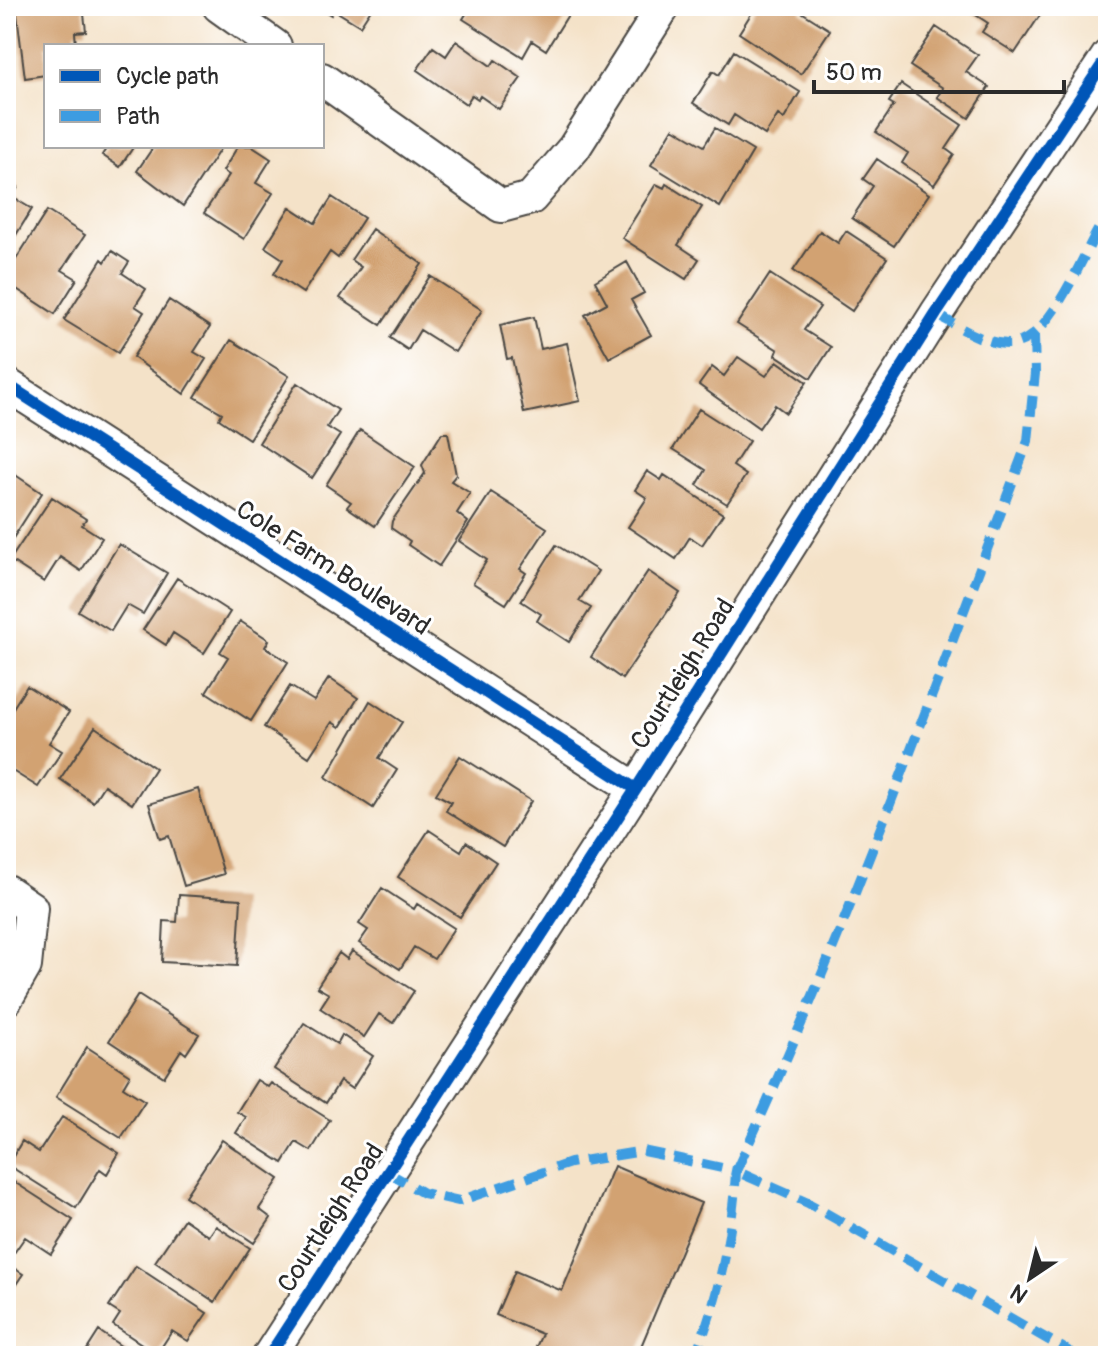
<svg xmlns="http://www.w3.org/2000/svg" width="1114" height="1362" font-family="Pangolin,sans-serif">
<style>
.building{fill:#d2a272}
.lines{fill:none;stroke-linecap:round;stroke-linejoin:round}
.street-casing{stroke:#494643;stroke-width:36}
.street{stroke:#fff;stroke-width:32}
.quiet{stroke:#3d9ce1;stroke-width:10;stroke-dasharray:20 10;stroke-linecap:butt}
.cycleway-casing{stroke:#fff;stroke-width:17}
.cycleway{stroke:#0057b8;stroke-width:12}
.labels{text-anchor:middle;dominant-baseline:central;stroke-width:6;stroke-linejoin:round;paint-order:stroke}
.street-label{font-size:26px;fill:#2b2b2b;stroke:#fff}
</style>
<rect width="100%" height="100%" fill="#fff"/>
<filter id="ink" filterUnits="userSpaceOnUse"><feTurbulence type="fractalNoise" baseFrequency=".0125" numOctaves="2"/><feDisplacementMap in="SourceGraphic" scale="16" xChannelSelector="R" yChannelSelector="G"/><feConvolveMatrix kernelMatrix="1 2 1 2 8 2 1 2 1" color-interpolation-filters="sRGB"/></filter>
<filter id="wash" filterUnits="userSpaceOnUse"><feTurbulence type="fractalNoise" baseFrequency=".006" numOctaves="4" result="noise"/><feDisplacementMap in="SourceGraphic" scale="32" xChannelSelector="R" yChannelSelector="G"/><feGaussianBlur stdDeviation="1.8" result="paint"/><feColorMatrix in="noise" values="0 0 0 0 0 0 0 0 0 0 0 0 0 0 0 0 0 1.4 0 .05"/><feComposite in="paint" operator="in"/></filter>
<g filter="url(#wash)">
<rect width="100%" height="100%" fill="#f4e2c8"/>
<g id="blocks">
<!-- building -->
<path class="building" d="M16,6H83L86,31L75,32L76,46H46V75L25,78Z
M317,6H373L360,26L334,10L331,15Z
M471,6H564L571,10L546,50L532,41L523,57L463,19Z
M756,6H804L800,11L830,30L801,74L739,33Z
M962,6H1046L1015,53L982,32L988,23Z
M936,27L978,55L966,72L989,87L969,118L937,97L943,88L910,66Z
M456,41L491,66L495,60L521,78L499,109L480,96L478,99L472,95L466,104L417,70L433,47L446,56Z
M734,51L800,92L784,119L778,115L765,135L734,115L728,125L693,103L713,71L719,75Z
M901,84L962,125L946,149L954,155L934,185L902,163L908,153L876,132L894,105L889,102Z
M673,128L704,146L715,128L753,151L720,207L651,165Z
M108,146H134L120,167L102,155Z
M154,146H222L183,206L137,171Z
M238,146H251L271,159L256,183L273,193L244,239L204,213L229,175L223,171Z
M877,159L929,194L894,246L852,218L873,186L863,179Z
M6,179L18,187L12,197L32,209L6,251Z
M656,184L664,188L666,184L702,207L678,245L699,259L686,279L622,238Z
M332,197L364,218L338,258L330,252L303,293L274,274L283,259L265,247L290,207L315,223Z
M47,211L85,235L62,270L77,279L55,314L6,282V275Z
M372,229L422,264L381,325L340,298L361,267L351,260Z
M820,231L838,243L846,231L887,258L852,311L793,271Z
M112,251L129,262L122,273L146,289L135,306L144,312L118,353L64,320L102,259L105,262Z
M627,262L644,293L631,300L651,335L609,358L585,315L607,303L595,281Z
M770,274L820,307L804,330L831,347L811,378L776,355L778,350L737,324Z
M430,276L482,310L455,352L420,330L408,350L390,338Z
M169,300L210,327L194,352L206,359L184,394L133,357Z
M534,317L541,349L567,343L580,401L524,413L512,358L507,359L500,325Z
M231,340L289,376L249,439L219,419L222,413L195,397Z
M738,357L766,376L777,361L807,382L786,413L775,405L759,428L699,385L712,367L724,376Z
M297,383L338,410L327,427L340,435L312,478L259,443Z
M699,409L749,441L733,466L746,475L727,504L697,485L706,470L673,449Z
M360,430L415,467L375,526L347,507L351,502L326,485Z
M442,433H448L456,475L451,481L470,493L457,513L468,522L439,566L408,545L410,541L391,528L392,521L425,473L422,465Z
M647,471L661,480L664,475L723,514L702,545L690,537L676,559L628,527L647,498L635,490Z
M11,472L42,493L6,549V480Z
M491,492L547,528L520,569L526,573L506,604L473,583L487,560L459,541Z
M52,497L86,519L82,525L102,538L81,571L60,557L44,582L10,560Z
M119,544L167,573L143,614L127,605L111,631L78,611Z
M556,545L598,571L579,601L591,608L569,642L537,621L541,614L521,601Z
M648,571L680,593L622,679L591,657Z
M177,578L230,612L204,653L173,633L166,645L143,630Z
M240,621L269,640L265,647L288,662L251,721L206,692L228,657L220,652Z
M329,678L358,698L340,727L332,722L309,757L264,727L290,686L314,701Z
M27,686L69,712L49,743L62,751L38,787L6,767V719Z
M370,701L402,722L379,758L397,770L373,808L326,777Z
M95,727L155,768L132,804L104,785L93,802L60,779Z
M460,756L531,801L503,847L446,811L451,802L436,794Z
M198,789L224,874L184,886L169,836L160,839L149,804Z
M429,830L461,851L466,842L496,862L460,917L398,877Z
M382,888L414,909L417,904L454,928L434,959L414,947L400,969L359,943L368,930L359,924Z
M179,895L241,899L237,966L162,962L164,921L177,922Z
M352,951L414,991L393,1023L379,1014L364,1037L320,1008L329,994L317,987L339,953L347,959Z
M138,995L199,1034L186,1054L181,1050L164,1077L109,1041Z
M304,1023L337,1044L342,1035L373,1056L352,1089L340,1081L326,1103L274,1069Z
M87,1047L130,1075L123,1087L145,1101L121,1138L56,1097Z
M257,1080L268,1087L271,1083L330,1120L311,1151L296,1142L283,1163L236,1133L246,1117L237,1112Z
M62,1117L119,1153L107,1174L100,1169L76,1208L8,1165L22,1141L39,1152Z
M222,1140L279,1179L259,1209L271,1218L254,1243L185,1196Z
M614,1166L701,1203L637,1356H532L542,1334L496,1315L515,1271L562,1291Z
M8,1178L73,1220L51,1254L25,1237L14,1253L6,1248Z
M184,1219L209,1236L216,1226L250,1248L215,1302L155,1262Z
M6,1263L23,1274L6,1299Z
M136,1266L207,1313L188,1341L172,1331L157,1354L113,1325L120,1314L109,1307Z
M99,1331L131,1353L136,1356H83Z"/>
</g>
</g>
<g filter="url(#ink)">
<use href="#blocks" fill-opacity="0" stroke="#494643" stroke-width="2"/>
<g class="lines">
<defs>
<path id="street" d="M219,6L275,46
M322,79L501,206L531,198L574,148L664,6
M6,384L636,789
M6,891L31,908L25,966L6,999
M269,1356L636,789L936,314L1108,56"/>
</defs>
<!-- street casing -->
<use href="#street" class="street-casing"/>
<!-- street -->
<use href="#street" class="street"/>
<!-- quiet -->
<path class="quiet" d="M936,314C958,326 985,345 1010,344C1053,343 1085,244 1108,214
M1034,336L1035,373L1028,441C935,685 846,933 736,1171L808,1203L1077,1356
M387,1172L423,1193L459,1201L570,1163L643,1151L736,1171C733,1232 718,1300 695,1356"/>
<defs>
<path id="cycleway" d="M6,384L636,789
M269,1356L636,789L936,314L1108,56"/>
</defs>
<!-- cycleway casing -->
<use href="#cycleway" class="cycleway-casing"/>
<!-- cycleway -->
<use href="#cycleway" class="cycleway"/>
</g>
</g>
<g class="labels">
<!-- street labels -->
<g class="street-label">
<text transform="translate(333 568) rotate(33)">Cole Farm Boulevard</text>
<text transform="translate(683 674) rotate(-58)">Courtleigh Road</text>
<text transform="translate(331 1218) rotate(-57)">Courtleigh Road</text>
</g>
</g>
<!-- margin -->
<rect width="1114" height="1362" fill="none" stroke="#fff" stroke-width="32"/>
<!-- legend -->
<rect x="44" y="44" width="280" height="104" fill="#ffffff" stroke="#aaaaaa" stroke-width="2"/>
<rect x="60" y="70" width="40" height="12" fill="#0057b8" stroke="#aaaaaa" stroke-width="2"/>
<text x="116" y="84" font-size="24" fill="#2b2b2b">Cycle path</text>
<rect x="60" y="110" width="40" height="12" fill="#3d9ce1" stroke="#aaaaaa" stroke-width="2"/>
<text x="116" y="124" font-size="24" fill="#2b2b2b">Path</text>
<!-- north arrow -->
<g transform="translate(1030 1278) rotate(215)" stroke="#ffffff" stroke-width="6" paint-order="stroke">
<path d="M0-6L14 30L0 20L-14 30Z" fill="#2b2b2b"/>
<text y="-12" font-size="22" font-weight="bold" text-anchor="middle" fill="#2b2b2b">N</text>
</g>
<!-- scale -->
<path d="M814 80v12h250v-12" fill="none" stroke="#2b2b2b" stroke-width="4"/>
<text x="826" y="80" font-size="24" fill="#2b2b2b" stroke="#ffffff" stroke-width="6" paint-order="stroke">50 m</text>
</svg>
